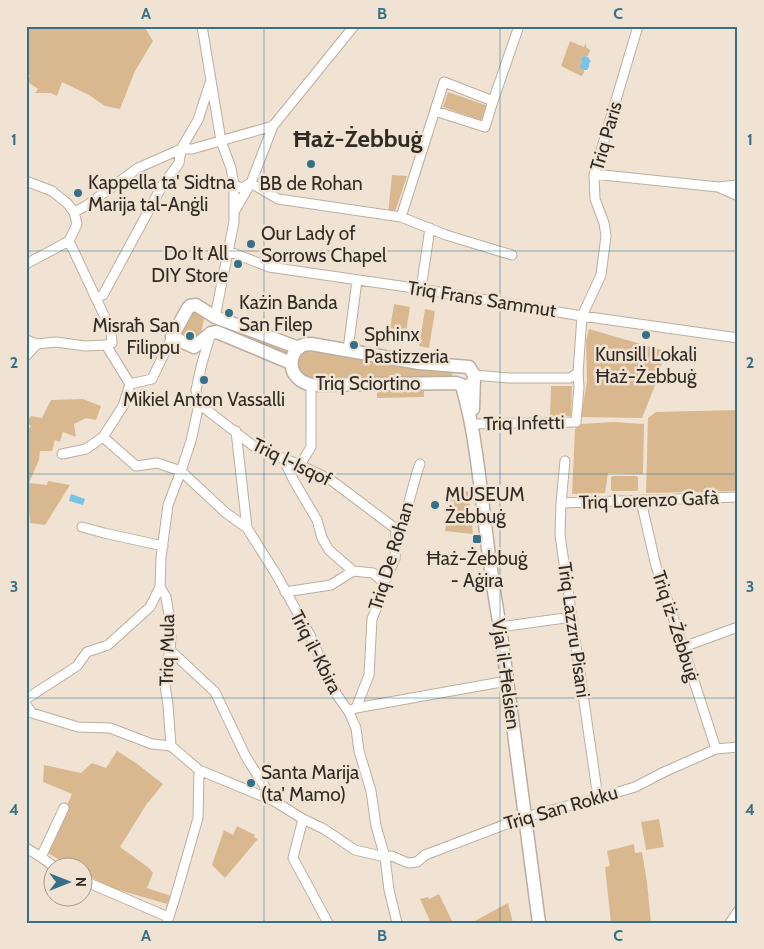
<svg xmlns="http://www.w3.org/2000/svg" width="764" height="949" font-family="Cabin,sans-serif">
<style>
.green{fill:#dab88f}
.water{fill:#77c5e6}
.lines{fill:none;stroke-linecap:round;stroke-linejoin:round}
.street-casing{stroke:#bcae9f;stroke-width:11}
.secondary-casing{stroke:#bcae9f;stroke-width:15}
.street{stroke:#fff;stroke-width:9}
.secondary{stroke:#fff;stroke-width:12}
.grid{fill:none;stroke:#357088;stroke-width:1;stroke-opacity:0.55}
.poi-dot{fill:#357088;stroke:#f1e3d3;stroke-width:2}
.labels{text-anchor:middle;dominant-baseline:central;stroke-width:5;stroke-linejoin:round;paint-order:stroke}
.street-label{font-size:19px;fill:#302b25;stroke:#f1e3d3}
.poi-label{font-size:19px;fill:#302b25;stroke:#f1e3d3;text-anchor:start}
.district-label{font-size:24px;font-weight:bold;fill:#302b25;stroke:#f1e3d3}
.neatline{fill:none;stroke:#357088;stroke-width:2}
.grid-label{font-size:16px;text-anchor:middle;font-weight:bold;fill:#357088}
</style>
<rect width="100%" height="100%" fill="#f1e3d3"/>
<!-- green -->
<path class="green" d="M26,26H144L153,41L135,71L120,109L105,106L89,95L62,82L57,96L51,93H35L38,89L26,81L30,76L26,72Z
M570,41L584,47L586,42V47L590,50L588,56H584L581,69L584,70V73L581,76L561,66Z
M448,92L488,106L483,121L443,107Z
M392,175L407,176L394,215L388,214Z
M394,304L410,307L406,332L390,329Z
M425,309L435,311L429,348L419,346Z
M194,310L204,316V319L200,338L197,342L182,335L187,316Z
M589,329L665,351L658,378L642,418L581,417L587,381L586,341Z
M257,337L291,351L289,355L256,341Z
M304,348L452,370V378H308L300,375L294,357Z
M424,386V397L377,398V387Z
M551,386H572L571,416L550,417Z
M83,399L101,406L96,420L86,418L74,424L76,437L63,432L60,442L55,440L52,451H40L39,460L29,483L47,485L48,481L70,485L45,525L30,523L29,509L26,508V432L31,426L26,422L31,416L42,418L51,400Z
M738,410V491L646,493L648,418L656,412Z
M614,422L644,424L643,474L608,473L605,493L572,494L575,429L580,424Z
M614,476H636L638,477V490L637,491H612L611,489V477Z
M462,488L463,492L468,491L473,534L445,531L448,509H455L454,501L448,502L447,495L455,493V489Z
M117,751L136,763L163,784L146,805L120,847L149,868L153,873L147,888L171,896L167,904L112,888L83,873L82,866H70L46,852L72,794L43,782L44,765L81,773L92,763L106,768Z
M659,819L664,847L646,850L641,822Z
M237,826L255,835L254,837L258,839L225,878L212,865L224,830L233,835Z
M634,844L635,853L642,852L647,882L651,923H611L605,867L610,866L607,851Z
M439,894L453,923H431L430,921L420,899L428,897L429,899Z
M508,903L513,923H471Z"/>
<!-- water -->
<path class="water" d="M584,56L588,57L591,62L589,63V67L587,70H584L581,69L580,66L582,63L581,58Z
M71,494L85,499L83,505L69,501Z"/>
<g class="lines">
<defs>
<path id="street" d="M202,26L221,141L231,168L234,185V222L215,317
M435,111L485,127L493,101
M594,174L718,187L738,185
M26,181L52,191L67,203L74,212L77,224L69,241L26,264
M234,185L242,188L251,183L278,199L401,217L446,235L512,255
M720,188L738,196
M74,212L86,206L138,168L181,149H192L273,126
M234,212L251,183L273,126L354,26
M401,217L444,82L493,101L519,26
M69,241L111,330L112,343L106,345
M228,251L269,267L421,289L582,316L738,338
M421,289L430,228
M95,297L103,295L162,186L179,163L181,149L198,120L210,83
M26,340L37,344L56,342L85,346L106,345L130,384
M348,350L357,280
M26,356L37,344
M474,375L509,378H570L578,373
M130,384L152,379L172,337
M199,404L256,448L300,465L331,480L396,529
M472,424L576,422L579,387L578,373L582,316L601,275L606,236L604,223L595,199L594,174L638,26
M236,431L247,528L276,574L311,637L327,675L337,695L349,712L356,728L359,751L371,791L376,826L385,857L389,890L397,923
M103,437L136,466L157,463L181,471L226,513L247,528
M62,454L86,449L103,437L123,406L130,384
M283,458L294,481L317,520L322,538L329,550L353,571L373,573L384,583
M565,461L561,503L560,535L598,798
M300,465L311,447V385
M641,501L656,566L683,647L716,749
M561,503L738,497
M82,527L104,533L163,546
M160,587L166,597L170,621L171,637L170,650L164,679L168,705L171,746
M285,592L331,585L353,571
M500,627L572,617
M683,647L738,627
M170,650L215,692L246,757L274,801
M26,699L77,666L87,652L108,645L150,607L160,587L161,558L168,505L181,471L191,441L199,404L196,390L202,363L211,333
M26,705L32,713L78,727L110,728L152,744L171,746L199,770L274,801L303,819L324,829L355,850L385,857L392,856L408,863L417,862L425,855L525,817L598,798L635,787L664,772L716,749L738,747
M356,708L369,675L372,619L383,592L384,583L395,559L396,529L403,523L418,469L420,464
M353,709L356,708L507,681
M303,819L293,858L328,923
M26,848L41,857L53,866
M41,857L64,808
M82,880L168,917
M167,923L175,898L198,818L199,770
M730,923L738,911"/>
<path id="secondary" d="M291,363L217,332L211,333L194,347L172,337L188,308L190,306L196,305L215,317L299,348
M462,386C473,423 477,460 482,499C487,542 492,584 500,627L539,923
M473,409L474,375L469,367L419,363L311,344C307,344 302,345 299,347C290,355 289,369 297,377C301,382 306,383 311,385L456,383L467,387L474,382"/>
</defs>
<!-- street casing -->
<use href="#street" class="street-casing"/>
<!-- secondary casing -->
<use href="#secondary" class="secondary-casing"/>
<!-- street -->
<use href="#street" class="street"/>
<!-- secondary -->
<use href="#secondary" class="secondary"/>
</g>
<!-- grid -->
<path class="grid" d="M264,26V923M500,26V923M26,251H738M26,474H738M26,698H738"/>
<!-- markers -->
<g class="poi-dot">
<circle cx="311" cy="164" r="5"/>
<circle cx="78" cy="193" r="5"/>
<circle cx="251" cy="244" r="5"/>
<circle cx="238" cy="264" r="5"/>
<circle cx="229" cy="313" r="5"/>
<circle cx="646" cy="335" r="5"/>
<circle cx="190" cy="336" r="5"/>
<circle cx="354" cy="345" r="5"/>
<circle cx="204" cy="380" r="5"/>
<circle cx="435" cy="505" r="5"/>
<rect x="472" y="534" width="10" height="10" rx="2.5"/>
<circle cx="251" cy="783" r="5"/>
</g>
<g class="labels">
<!-- street labels -->
<g class="street-label">
<text transform="translate(606 136) rotate(-74)">Triq Paris</text>
<text transform="translate(482 299) rotate(9)">Triq Frans Sammut</text>
<text x="368" y="383">Triq Sciortino</text>
<text transform="translate(524 423) rotate(-1)">Triq Infetti</text>
<text transform="translate(292 462) rotate(26)">Triq l-Isqof</text>
<text transform="translate(649 500) rotate(-2)">Triq Lorenzo Gafà</text>
<text transform="translate(391 556) rotate(-73)">Triq De Rohan</text>
<text transform="translate(676 626) rotate(72)">Triq iż-Żebbuġ</text>
<text transform="translate(574 630) rotate(82)">Triq Lazzru Pisani</text>
<text transform="translate(167 650) rotate(-89)">Triq Mula</text>
<text transform="translate(316 652) rotate(63)">Triq il-Kbira</text>
<text transform="translate(506 674) rotate(82)">Vjal il-Ħelsien</text>
<text transform="translate(561 808) rotate(-16)">Triq San Rokku</text>
</g>
<!-- poi labels -->
<g class="poi-label">
<text x="88" y="182">Kappella ta' Sidtna<tspan x="88" dy="22">Marija tal-Anġli</tspan></text>
<text x="311" y="183" text-anchor="middle">BB de Rohan</text>
<text x="261" y="233">Our Lady of<tspan x="261" dy="22">Sorrows Chapel</tspan></text>
<text x="228" y="253" text-anchor="end">Do It All<tspan x="228" dy="22">DIY Store</tspan></text>
<text x="239" y="302">Każin Banda<tspan x="239" dy="22">San Filep</tspan></text>
<text x="180" y="325" text-anchor="end">Misraħ San<tspan x="180" dy="22">Filippu</tspan></text>
<text x="364" y="334">Sphinx<tspan x="364" dy="22">Pastizzeria</tspan></text>
<text x="646" y="354" text-anchor="middle">Kunsill Lokali<tspan x="646" dy="22">Ħaż-Żebbuġ</tspan></text>
<text x="204" y="399" text-anchor="middle">Mikiel Anton Vassalli</text>
<text x="445" y="494">MUSEUM<tspan x="445" dy="22">Żebbuġ</tspan></text>
<text x="477" y="558" text-anchor="middle">Ħaż-Żebbuġ<tspan x="477" dy="22">- Aġira</tspan></text>
<text x="261" y="772">Santa Marija<tspan x="261" dy="22">(ta' Mamo)</tspan></text>
</g>
<!-- district labels -->
<g class="district-label">
<text x="358" y="138">Ħaż-Żebbuġ</text>
</g>
</g>
<!-- border -->
<rect width="764" height="949" fill="none" stroke="#f1e3d3" stroke-width="55"/>
<!-- north arrow -->
<g transform="translate(68 882) rotate(90)"><circle r="24" fill="#f1e3d3" stroke="#a4998d"/>
<path d="M0-4L9 19L0 12L-9 19Z" fill="#357088"/>
<text y="-8" font-size="14" font-weight="bold" text-anchor="middle" fill="#302b25">N</text>
</g>
<rect x="28" y="28" width="708" height="894" class="neatline"/>
<g class="grid-label">
<text x="146" y="19">A</text>
<text x="382" y="19">B</text>
<text x="618" y="19">C</text>
<text x="14" y="145">1</text>
<text x="750" y="145">1</text>
<text x="14" y="368">2</text>
<text x="750" y="368">2</text>
<text x="14" y="592">3</text>
<text x="750" y="592">3</text>
<text x="14" y="815">4</text>
<text x="750" y="815">4</text>
<text x="146" y="941">A</text>
<text x="382" y="941">B</text>
<text x="618" y="941">C</text>
</g>
</svg>
